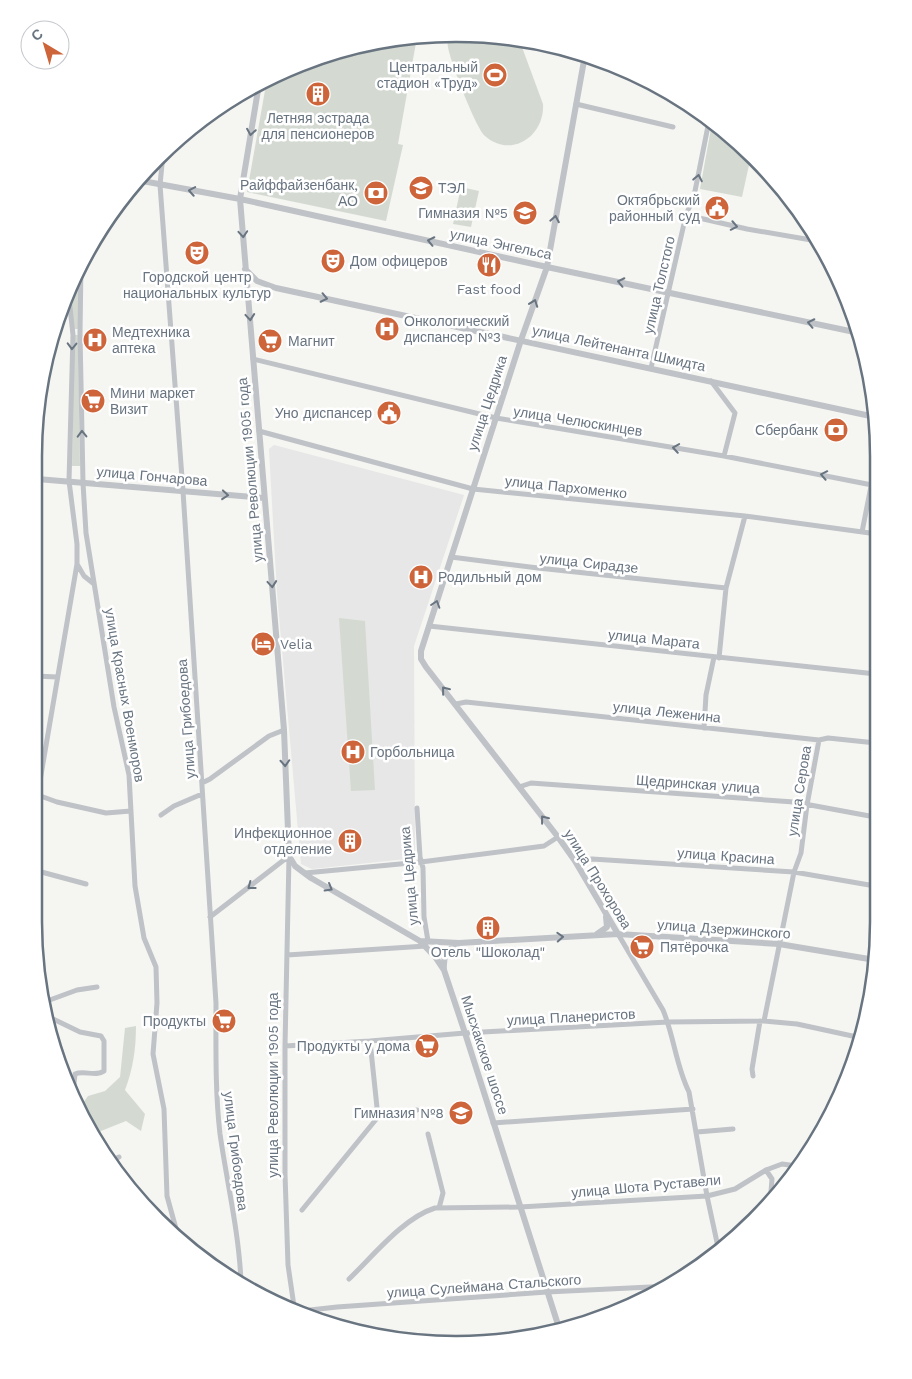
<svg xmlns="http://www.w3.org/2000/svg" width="912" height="1379" font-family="'Work Sans',sans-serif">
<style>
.built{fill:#e6e7e6}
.green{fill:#d4dad2}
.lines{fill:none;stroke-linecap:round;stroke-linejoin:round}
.minor{stroke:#bfc2c6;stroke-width:5}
.tertiary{stroke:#bfc2c6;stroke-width:6}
.oneway{stroke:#687480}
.labels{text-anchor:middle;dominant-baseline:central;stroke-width:5;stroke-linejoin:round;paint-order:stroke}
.poi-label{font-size:14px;fill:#687480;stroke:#fff;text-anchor:end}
.street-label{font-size:14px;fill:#687480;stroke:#fff}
.rim{fill:none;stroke:#687480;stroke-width:2.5}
</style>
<rect width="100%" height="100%" fill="#f5f5f2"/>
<!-- built -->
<path class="built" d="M274,445L464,495L414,646L415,858L312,869L301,864L277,593L269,449Z"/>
<!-- green -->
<path class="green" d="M448,35L511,37L519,39L543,104C545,136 511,159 485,136C476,128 450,61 448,47C447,43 448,39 448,35Z
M417,37L398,144L403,145L386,221L247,192L267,79L347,48Z
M712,123L735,139L760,166L749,165L742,197L700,189Z
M461,187L479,191L471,227L453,224Z
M79,267V329H74L70,292Z
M74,335H78L80,466H72Z
M339,618L365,621L375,790L351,791Z
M136,1026C136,1049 133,1069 125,1090L145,1114L141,1131L126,1121L101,1131L97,1142L80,1107L88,1096L105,1091L120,1077L125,1028Z"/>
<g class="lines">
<!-- minor -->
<path class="minor" d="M576,104L673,127
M163,154L160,185L183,491L216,1003C216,1047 215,1091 220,1134C227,1183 239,1232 241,1282
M686,215L747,229L817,241
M81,263L80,334L83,483L86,533L114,707L129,775L135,886L144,938L156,967L157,1003L153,1054L164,1109L167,1196L178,1236
M253,359L496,418L724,456L872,485
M651,368L686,215L694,196L709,121
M711,381L735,413L724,456
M259,431L473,489L745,516L877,534
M862,532L877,456
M451,557L538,568L726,588
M77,564L84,576L94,584
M429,626L876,674
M719,658L726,588L745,516
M35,676L57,677
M456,704L466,702L819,740L828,738L876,743
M704,728L706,695L714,657
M202,783L210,779L269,736L284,730
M519,787L531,783L794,802L875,817
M35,794L57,802L106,813L131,811
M417,808L420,857L423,868L424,917L428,941
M35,810L77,564V544L69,481L73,335L69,298
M161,815L174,806L202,794
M289,857L285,1046V1174L288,1265L295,1313
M575,861L592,859L794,872L875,886
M34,870L86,884
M305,873L421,862L544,846L558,837
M210,917L289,856
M618,934L663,1010C674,1036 676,1066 689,1092L707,1196L718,1247
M287,955L426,946
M47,1001L77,990L97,987
M49,1017L80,1032L101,1036L104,1041V1071C96,1077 84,1070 75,1074L73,1093
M764,1021L794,872L801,853L807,805L819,740
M370,1041L378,1117
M285,1046L370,1041L465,1033L668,1022L764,1021L797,1024L857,1037
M753,1076L752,1069L760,1021
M493,1123L693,1109
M697,1132L733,1129
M428,1134L443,1193L439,1208
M109,1162L119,1157
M766,1170L772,1179L770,1204
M302,1210L378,1117L417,1110
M349,1279C373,1256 403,1218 435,1208L520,1207L707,1196L735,1189L766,1170L782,1164L797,1166
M299,1314L310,1310L337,1307L547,1292L671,1286"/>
<!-- tertiary -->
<path class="tertiary" d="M585,55L547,267L521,340L421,651V659L426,667L558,837L575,861L618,934
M259,84L240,199L284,730L289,856L295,866L311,878L420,941L436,958L444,970L465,1033L560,1331
M137,180L240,199L547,267L859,333
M245,269L257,281L276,288L875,417
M37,479L264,498
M597,934L607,927L606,917
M420,941L459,943L618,934L779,944L875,960
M444,970C443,957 446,950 458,944"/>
</g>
<!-- one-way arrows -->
<defs><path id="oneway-chevron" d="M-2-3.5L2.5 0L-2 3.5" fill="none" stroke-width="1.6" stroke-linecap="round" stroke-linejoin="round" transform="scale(1.25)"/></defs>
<g class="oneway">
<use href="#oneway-chevron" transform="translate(251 132) rotate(99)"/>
<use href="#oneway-chevron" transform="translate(698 178) rotate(-79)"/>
<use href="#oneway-chevron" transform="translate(192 191) rotate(-170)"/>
<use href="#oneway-chevron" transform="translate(555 219) rotate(-80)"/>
<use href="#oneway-chevron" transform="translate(734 226) rotate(11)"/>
<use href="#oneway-chevron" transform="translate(243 234) rotate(86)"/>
<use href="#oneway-chevron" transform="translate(431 241) rotate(-168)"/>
<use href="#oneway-chevron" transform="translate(621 282) rotate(-168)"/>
<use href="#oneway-chevron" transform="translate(324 298) rotate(12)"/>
<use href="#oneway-chevron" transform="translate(534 303) rotate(-70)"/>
<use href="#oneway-chevron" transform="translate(250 317) rotate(85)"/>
<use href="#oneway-chevron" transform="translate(811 323) rotate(-168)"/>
<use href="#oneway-chevron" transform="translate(72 346) rotate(91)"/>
<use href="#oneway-chevron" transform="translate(82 434) rotate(-91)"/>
<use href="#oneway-chevron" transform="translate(676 448) rotate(-171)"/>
<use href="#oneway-chevron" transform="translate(824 475) rotate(-169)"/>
<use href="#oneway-chevron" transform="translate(225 495) rotate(5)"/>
<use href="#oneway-chevron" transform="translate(272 584) rotate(85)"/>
<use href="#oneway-chevron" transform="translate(436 604) rotate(-72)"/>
<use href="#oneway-chevron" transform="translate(445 690) rotate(-129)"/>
<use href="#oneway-chevron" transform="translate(285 763) rotate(87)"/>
<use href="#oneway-chevron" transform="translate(544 819) rotate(-128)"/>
<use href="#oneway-chevron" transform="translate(251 886) rotate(143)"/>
<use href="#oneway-chevron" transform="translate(329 888) rotate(30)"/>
<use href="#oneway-chevron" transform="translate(560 937) rotate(-3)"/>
</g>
<!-- icons -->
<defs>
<symbol id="stadium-disc" viewBox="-11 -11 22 22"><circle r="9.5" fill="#cd643a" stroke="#fff"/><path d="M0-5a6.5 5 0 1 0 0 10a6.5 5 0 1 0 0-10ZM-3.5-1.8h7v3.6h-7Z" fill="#fff"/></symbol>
<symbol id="building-disc" viewBox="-11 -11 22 22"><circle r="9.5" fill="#cd643a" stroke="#fff"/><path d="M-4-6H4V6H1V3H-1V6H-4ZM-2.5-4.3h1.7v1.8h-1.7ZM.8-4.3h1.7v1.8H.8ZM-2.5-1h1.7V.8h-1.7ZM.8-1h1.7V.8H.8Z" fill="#fff"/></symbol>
<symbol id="school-disc" viewBox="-11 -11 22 22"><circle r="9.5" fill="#cd643a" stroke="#fff"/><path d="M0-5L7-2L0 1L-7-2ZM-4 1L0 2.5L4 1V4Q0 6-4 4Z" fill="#fff"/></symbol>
<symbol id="bank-disc" viewBox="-11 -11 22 22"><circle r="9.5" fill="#cd643a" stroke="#fff"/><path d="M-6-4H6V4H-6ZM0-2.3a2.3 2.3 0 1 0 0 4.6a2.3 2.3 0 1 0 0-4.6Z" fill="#fff"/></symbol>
<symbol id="civic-disc" viewBox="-11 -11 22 22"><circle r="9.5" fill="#cd643a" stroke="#fff"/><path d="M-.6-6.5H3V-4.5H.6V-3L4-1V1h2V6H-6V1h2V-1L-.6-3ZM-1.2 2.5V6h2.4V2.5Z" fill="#fff"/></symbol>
<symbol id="theatre-disc" viewBox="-11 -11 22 22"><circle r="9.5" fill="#cd643a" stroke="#fff"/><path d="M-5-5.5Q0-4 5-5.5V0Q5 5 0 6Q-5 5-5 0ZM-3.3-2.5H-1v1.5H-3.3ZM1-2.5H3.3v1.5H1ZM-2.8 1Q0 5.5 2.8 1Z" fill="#fff"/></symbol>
<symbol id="restaurant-disc" viewBox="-11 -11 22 22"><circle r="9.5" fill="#cd643a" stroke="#fff"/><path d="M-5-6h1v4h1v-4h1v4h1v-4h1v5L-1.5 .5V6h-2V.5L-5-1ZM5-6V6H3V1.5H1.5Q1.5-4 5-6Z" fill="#fff"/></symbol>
<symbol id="hospital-disc" viewBox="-11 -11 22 22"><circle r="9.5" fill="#cd643a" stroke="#fff"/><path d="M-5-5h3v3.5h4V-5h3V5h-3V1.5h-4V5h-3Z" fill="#fff"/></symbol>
<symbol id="supermarket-disc" viewBox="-11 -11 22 22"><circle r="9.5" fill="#cd643a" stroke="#fff"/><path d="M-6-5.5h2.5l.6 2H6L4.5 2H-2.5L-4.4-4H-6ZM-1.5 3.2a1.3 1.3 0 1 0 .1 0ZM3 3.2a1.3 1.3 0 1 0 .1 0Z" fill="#fff"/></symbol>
<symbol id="hotel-disc" viewBox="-11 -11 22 22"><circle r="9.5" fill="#cd643a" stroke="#fff"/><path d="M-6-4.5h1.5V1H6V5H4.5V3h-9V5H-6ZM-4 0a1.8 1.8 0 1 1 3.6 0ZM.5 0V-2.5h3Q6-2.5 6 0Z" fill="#fff"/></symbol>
</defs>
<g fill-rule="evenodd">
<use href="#stadium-disc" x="481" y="61" width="28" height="28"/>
<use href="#building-disc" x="304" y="80" width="28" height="28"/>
<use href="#school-disc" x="407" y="174" width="28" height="28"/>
<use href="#bank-disc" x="362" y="179" width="28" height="28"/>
<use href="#civic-disc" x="703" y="194" width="28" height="28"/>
<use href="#school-disc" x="511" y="199" width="28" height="28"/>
<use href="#theatre-disc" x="183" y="239" width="28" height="28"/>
<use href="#theatre-disc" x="319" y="247" width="28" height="28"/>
<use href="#restaurant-disc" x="475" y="251" width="28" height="28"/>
<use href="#hospital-disc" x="373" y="315" width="28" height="28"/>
<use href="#hospital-disc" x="81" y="326" width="28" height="28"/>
<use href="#supermarket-disc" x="256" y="327" width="28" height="28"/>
<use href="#supermarket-disc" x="79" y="387" width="28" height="28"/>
<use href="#civic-disc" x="375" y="399" width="28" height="28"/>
<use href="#bank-disc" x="822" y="416" width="28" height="28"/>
<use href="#hospital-disc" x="407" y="563" width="28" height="28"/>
<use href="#hotel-disc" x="249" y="630" width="28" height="28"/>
<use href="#hospital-disc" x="339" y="738" width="28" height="28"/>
<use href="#building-disc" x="336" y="827" width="28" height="28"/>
<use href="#building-disc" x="474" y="914" width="28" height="28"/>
<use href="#supermarket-disc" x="628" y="933" width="28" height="28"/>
<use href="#supermarket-disc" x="210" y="1007" width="28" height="28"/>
<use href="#supermarket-disc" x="413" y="1032" width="28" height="28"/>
<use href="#school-disc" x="447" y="1099" width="28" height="28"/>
</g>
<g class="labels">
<!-- poi labels -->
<g class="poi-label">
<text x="478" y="67">Центральный<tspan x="478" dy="16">стадион «Труд»</tspan></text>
<text x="318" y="118" text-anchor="middle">Летняя эстрада<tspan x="318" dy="16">для пенсионеров</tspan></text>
<text x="358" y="185">Райффайзенбанк,<tspan x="358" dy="16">АО</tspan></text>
<text x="438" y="188" text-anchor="start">ТЭЛ</text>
<text x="700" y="200">Октябрьский<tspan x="700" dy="16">районный суд</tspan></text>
<text x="508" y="213">Гимназия №5</text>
<text x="350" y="261" text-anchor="start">Дом офицеров</text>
<text x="197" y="277" text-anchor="middle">Городской центр<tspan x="197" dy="16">национальных культур</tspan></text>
<text x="489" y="289" text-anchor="middle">Fast food</text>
<text x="404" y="321" text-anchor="start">Онкологический<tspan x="404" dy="16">диспансер №3</tspan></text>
<text x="112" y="332" text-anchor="start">Медтехника<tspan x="112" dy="16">аптека</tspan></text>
<text x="288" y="341" text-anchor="start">Магнит</text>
<text x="110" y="393" text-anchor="start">Мини маркет<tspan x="110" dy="16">Визит</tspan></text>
<text x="372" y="413">Уно диспансер</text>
<text x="818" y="430">Сбербанк</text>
<text x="438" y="577" text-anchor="start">Родильный дом</text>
<text x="280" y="644" text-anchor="start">Velia</text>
<text x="370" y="752" text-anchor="start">Горбольница</text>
<text x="332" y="833">Инфекционное<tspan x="332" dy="16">отделение</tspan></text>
<text x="660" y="947" text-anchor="start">Пятёрочка</text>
<text x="488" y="952" text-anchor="middle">Отель "Шоколад"</text>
<text x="206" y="1021">Продукты</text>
<text x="410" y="1046">Продукты у дома</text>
<text x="444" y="1113">Гимназия №8</text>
</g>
<!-- street labels -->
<g class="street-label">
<text transform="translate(501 244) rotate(12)">улица Энгельса</text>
<text transform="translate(659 285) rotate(-77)">улица Толстого</text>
<text transform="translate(619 348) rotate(12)">улица Лейтенанта Шмидта</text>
<text transform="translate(487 403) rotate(-72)">улица Цедрика</text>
<text transform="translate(578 421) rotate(9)">улица Челюскинцев</text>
<text transform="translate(250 470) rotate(-95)">улица Революции 1905 года</text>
<text transform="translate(152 476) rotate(5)">улица Гончарова</text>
<text transform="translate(566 487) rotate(6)">улица Пархоменко</text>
<text transform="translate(589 563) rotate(6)">улица Сирадзе</text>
<text transform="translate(654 639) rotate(6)">улица Марата</text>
<text transform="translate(125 695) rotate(80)">улица Красных Военморов</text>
<text transform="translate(667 712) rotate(6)">улица Леженина</text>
<text transform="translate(186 719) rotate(-94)">улица Грибоедова</text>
<text transform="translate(698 784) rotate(4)">Щедринская улица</text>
<text transform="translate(799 791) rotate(-81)">улица Серова</text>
<text transform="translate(726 856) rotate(4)">улица Красина</text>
<text transform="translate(409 876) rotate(-95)">улица Цедрика</text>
<text transform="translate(598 879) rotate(58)">улица Прохорова</text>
<text transform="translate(724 929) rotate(4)">улица Дзержинского</text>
<text transform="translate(571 1017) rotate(-3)">улица Планеристов</text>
<text transform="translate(485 1055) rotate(72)">Мысхакское шоссе</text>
<text transform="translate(273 1085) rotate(-90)">улица Революции 1905 года</text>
<text transform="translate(236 1151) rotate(83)">улица Грибоедова</text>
<text transform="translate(646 1186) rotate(-5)">улица Шота Руставели</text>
<text transform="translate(484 1286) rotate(-4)">улица Сулеймана Стальского</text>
</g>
</g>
<!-- crop -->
<path d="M0 0H912V1379H0ZM456 42H456A414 414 0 0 1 870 456V922A414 414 0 0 1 456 1336H456A414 414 0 0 1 42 922V456A414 414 0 0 1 456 42Z" fill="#fff" fill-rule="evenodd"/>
<path class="rim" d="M456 42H456A414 414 0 0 1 870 456V922A414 414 0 0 1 456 1336H456A414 414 0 0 1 42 922V456A414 414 0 0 1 456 42Z"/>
<!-- north arrow -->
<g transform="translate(45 45) rotate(322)"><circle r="24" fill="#ffffff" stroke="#c3c7cc"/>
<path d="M0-4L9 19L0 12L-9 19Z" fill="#cd643a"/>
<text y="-8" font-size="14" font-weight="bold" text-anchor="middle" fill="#687480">С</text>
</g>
</svg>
